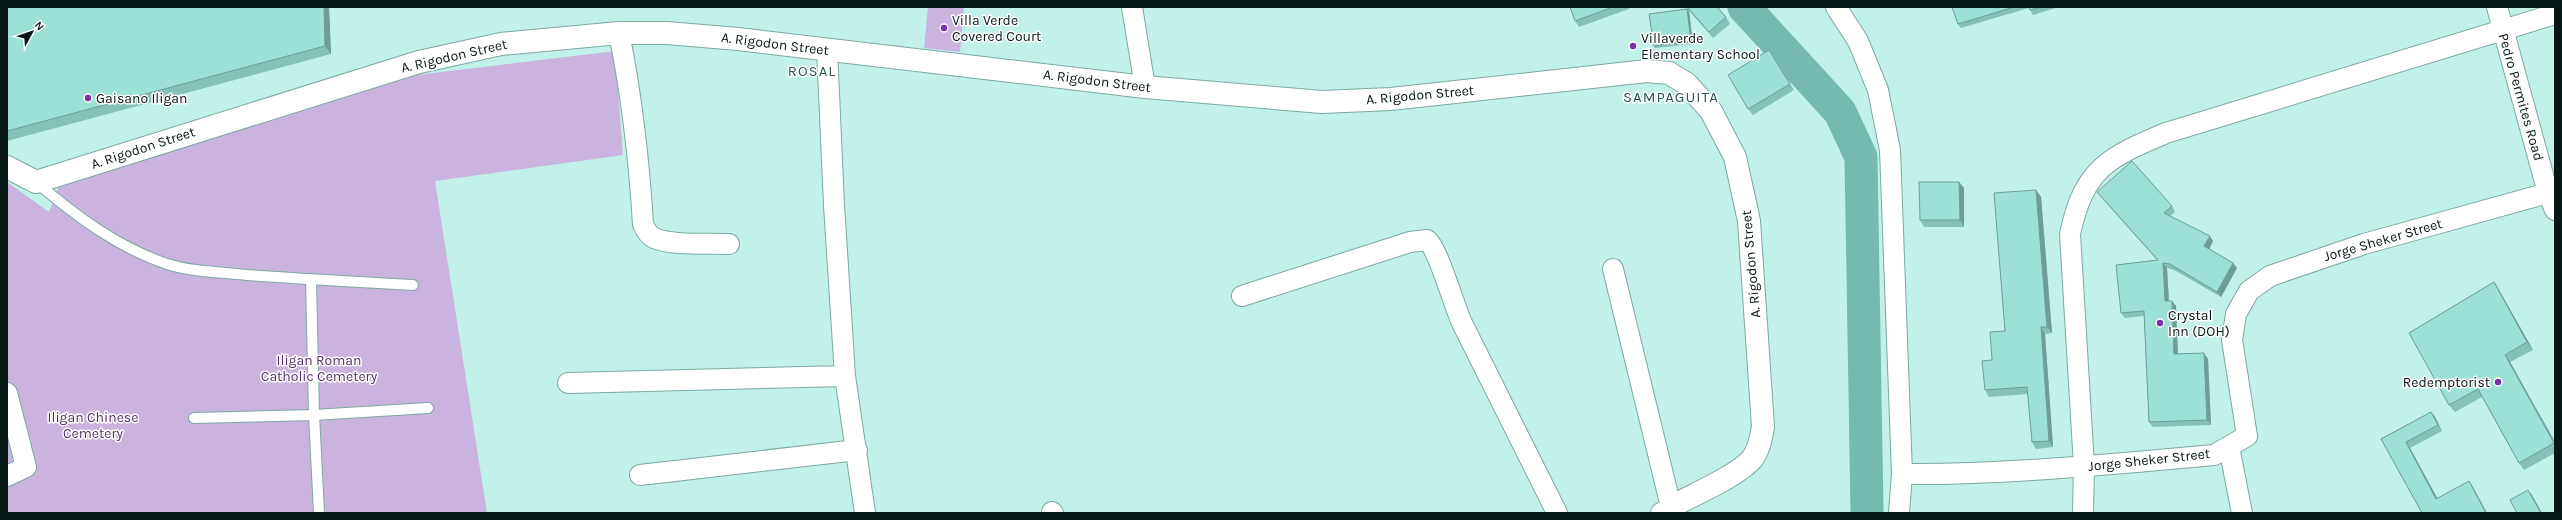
<svg xmlns="http://www.w3.org/2000/svg" width="2562" height="520" font-family="Karla,sans-serif">
<style>
.green{fill:#cab3df}
.lines{fill:none;stroke-linecap:round;stroke-linejoin:round}
.river{stroke:#76b9af;stroke-width:33}
.service-casing{stroke:#7ca9a2;stroke-width:12}
.minor-casing{stroke:#7ca9a2;stroke-width:22}
.tertiary-casing{stroke:#7ca9a2;stroke-width:24}
.service{stroke:#fff;stroke-width:10}
.minor{stroke:#fff;stroke-width:20}
.tertiary{stroke:#fff;stroke-width:22}
.wall{fill:#86c1b8}
.shaded-wall{fill:#6d9d96}
.building{fill:#9ce0d6;stroke:#6d9d96}
.poi-dot{fill:#7a34a7;stroke:#fff;stroke-width:1.5}
.labels{text-anchor:middle;dominant-baseline:central;stroke-width:3;stroke-linejoin:round;paint-order:stroke}
.poi-label{font-size:14px;fill:#051614;stroke:#fff;text-anchor:start}
.street-label{font-size:14px;fill:#051614;stroke:#fff}
.park-label{font-size:14px;fill:#53326b;stroke:#fff}
.neighbourhood-label{font-size:15px;letter-spacing:1px;fill:#2b5651;stroke:#fff}
</style>
<rect width="100%" height="100%" fill="#c1f1e9"/>
<!-- green -->
<path class="green" d="M928,7H964L960,52L924,48Z
M615,51L623,155L435,181L487,513H7V182L49,212L59,187L408,76Z"/>
<g class="lines">
<!-- river -->
<path class="river" d="M1744,7L1840,112L1861,157L1867,513"/>
<defs>
<path id="service" d="M36,182C76,216 117,247 167,264C192,272 221,272 247,275C303,279 358,282 413,285
M194,418L314,415L311,280
M319,513L314,415L428,408"/>
<path id="minor" d="M1132,7L1145,87
M1836,7L1858,41L1878,90L1890,150L1902,474
M2497,7L2548,193L2555,210
M619,33C632,97 639,159 643,224C645,229 648,235 654,238C672,246 709,243 729,244
M827,49L834,205L845,376L865,513
M1613,269L1671,507L1661,513
M1242,296L1410,242L1427,240C1438,248 1454,306 1462,323L1557,513
M568,383L845,376
M7,393L26,467L7,476
M2229,447L2242,513
M640,475L857,450
M1052,512L1053,513
M1899,513L1902,474C2006,475 2110,464 2214,455L2247,436L2232,340L2236,314L2249,291L2270,276L2364,244L2555,191
M2083,513L2084,466L2070,234C2084,168 2109,157 2166,133L2555,14"/>
<path id="tertiary" d="M7,167L36,182L419,62L501,44L619,33H667L738,39L1145,87L1322,102L1391,99L1647,71L1669,73L1687,84L1711,111L1735,157L1749,221L1763,427C1761,438 1759,450 1752,459C1736,477 1692,495 1671,507L1675,513"/>
</defs>
<!-- service casing -->
<use href="#service" class="service-casing"/>
<!-- minor casing -->
<use href="#minor" class="minor-casing"/>
<!-- tertiary casing -->
<use href="#tertiary" class="tertiary-casing"/>
<!-- service -->
<use href="#service" class="service"/>
<!-- minor -->
<use href="#minor" class="minor"/>
<!-- tertiary -->
<use href="#tertiary" class="tertiary"/>
</g>
<!-- wall -->
<path class="wall" d="M7,7H329L331,54L7,141Z
M1570,7H1629V9L1579,27L1575,21Z
M1686,7H1717L1726,17L1730,24L1713,38Z
M1952,7H2059L2033,15L2030,10L2029,8L1961,28L1958,24Z
M1687,9L1689,11L1693,44L1655,48L1654,46Z
M1769,50L1794,90L1753,115L1748,109Z
M1959,182L1964,188V227H1924L1920,220Z
M2036,190L2041,197L2052,333L2045,334L2053,447L2036,449L2032,442L2028,394L1989,397L1985,390L1992,360L2005,331Z
M2097,192L2172,206L2175,212L2170,216L2213,241L2209,249L2233,263L2237,268L2221,297L2174,270L2167,268L2169,301H2172L2176,306L2178,354L2208,359L2211,425L2153,427L2149,422L2144,316L2125,318L2121,313L2157,260L2101,197Z
M2494,282L2499,290L2533,350L2510,362L2555,442V453L2524,470L2519,463L2482,397L2455,412L2449,405Z
M2431,412L2435,417L2442,431L2410,448L2437,498L2473,487L2422,513L2381,439Z"/>
<!-- shaded-wall -->
<path class="shaded-wall" d="M324,7H329L331,54L325,46Z
M1687,9L1689,11L1693,44L1691,41Z
M1959,182L1964,188V227L1960,220Z
M2036,190L2041,197L2052,333L2047,327Z
M2210,236L2213,241L2208,252L2204,246Z
M2163,263L2167,268L2169,306L2165,301Z
M2233,263L2237,268L2221,297L2217,292Z
M2494,282L2499,290L2533,350L2527,342Z
M2172,301L2176,306L2178,360L2174,354Z
M2041,327L2045,334L2053,447L2049,441Z
M2204,353L2208,359L2211,425L2207,420Z
M2505,355L2510,362L2555,442V443Z
M2431,412L2435,417L2442,431L2438,425Z
M2406,442L2410,448L2441,505L2436,499Z
M2469,481L2473,487L2487,513H2486Z
M2528,490L2532,495L2542,513H2541Z"/>
<!-- building -->
<path class="building" d="M7,7H324L325,46L7,131Z
M1570,7H1613L1575,21Z
M1687,7H1717L1726,17L1709,32Z
M1952,7H2014L1958,24Z
M2029,7H2041L2030,10Z
M1687,9L1691,41L1654,46L1649,14Z
M1769,50L1790,84L1748,109L1728,75Z
M2132,161L2172,206L2164,213L2210,236L2204,246L2233,263L2217,292L2170,264L2163,263L2165,301H2172L2174,354L2204,353L2207,420L2149,422L2144,311L2121,313L2116,265L2158,260L2097,192Z
M1919,182H1959L1960,220H1920Z
M2036,190L2047,327H2041L2049,441L2032,442L2027,387L1985,390L1982,361L1992,360L1990,332L2005,331L1994,193Z
M2494,282L2527,342L2505,355L2554,443L2519,463L2478,389L2449,405L2409,333Z
M2431,412L2438,425L2406,442L2436,499L2469,481L2486,513H2422L2381,439Z
M2528,490L2541,513H2517L2510,500Z"/>
<!-- markers -->
<g class="poi-dot">
<circle cx="944" cy="28" r="4"/>
<circle cx="1633" cy="46" r="4"/>
<circle cx="88" cy="98" r="4"/>
<circle cx="2160" cy="323" r="4"/>
<circle cx="2498" cy="382" r="4"/>
</g>
<g class="labels">
<!-- poi labels -->
<g class="poi-label">
<text x="952" y="20">Villa Verde<tspan x="952" dy="16">Covered Court</tspan></text>
<text x="1641" y="38">Villaverde<tspan x="1641" dy="16">Elementary School</tspan></text>
<text x="96" y="98">Gaisano Iligan</text>
<text x="2168" y="315">Crystal<tspan x="2168" dy="16">Inn (DOH)</tspan></text>
<text x="2490" y="382" text-anchor="end">Redemptorist</text>
</g>
<!-- street labels -->
<g class="street-label">
<text transform="translate(775 44) rotate(7)">A. Rigodon Street</text>
<text transform="translate(454 56) rotate(-13)">A. Rigodon Street</text>
<text transform="translate(1097 81) rotate(7)">A. Rigodon Street</text>
<text transform="translate(1420 95) rotate(-5)">A. Rigodon Street</text>
<text transform="translate(2521 97) rotate(74)">Pedro Permites Road</text>
<text transform="translate(143 148) rotate(-18)">A. Rigodon Street</text>
<text transform="translate(2383 240) rotate(-16)">Jorge Sheker Street</text>
<text transform="translate(1751 264) rotate(-95)">A. Rigodon Street</text>
<text transform="translate(2149 460) rotate(-6)">Jorge Sheker Street</text>
</g>
<!-- park labels -->
<g class="park-label">
<text x="319" y="360">Iligan Roman<tspan x="319" dy="16">Catholic Cemetery</tspan></text>
<text x="93" y="417">Iligan Chinese<tspan x="93" dy="16">Cemetery</tspan></text>
</g>
<!-- neighbourhood labels -->
<g class="neighbourhood-label">
<text x="812" y="71">ROSAL</text>
<text x="1671" y="97">SAMPAGUITA</text>
</g>
</g>
<!-- border -->
<rect width="2562" height="520" fill="none" stroke="#051614" stroke-width="16"/>
<!-- north arrow -->
<g transform="translate(32 32) rotate(50)" stroke="#ffffff" stroke-width="3" paint-order="stroke">
<path d="M0-3L7 15L0 10L-7 15Z" fill="#051614"/>
<text y="-6" font-size="11" font-weight="bold" text-anchor="middle" fill="#051614">N</text>
</g>
</svg>
